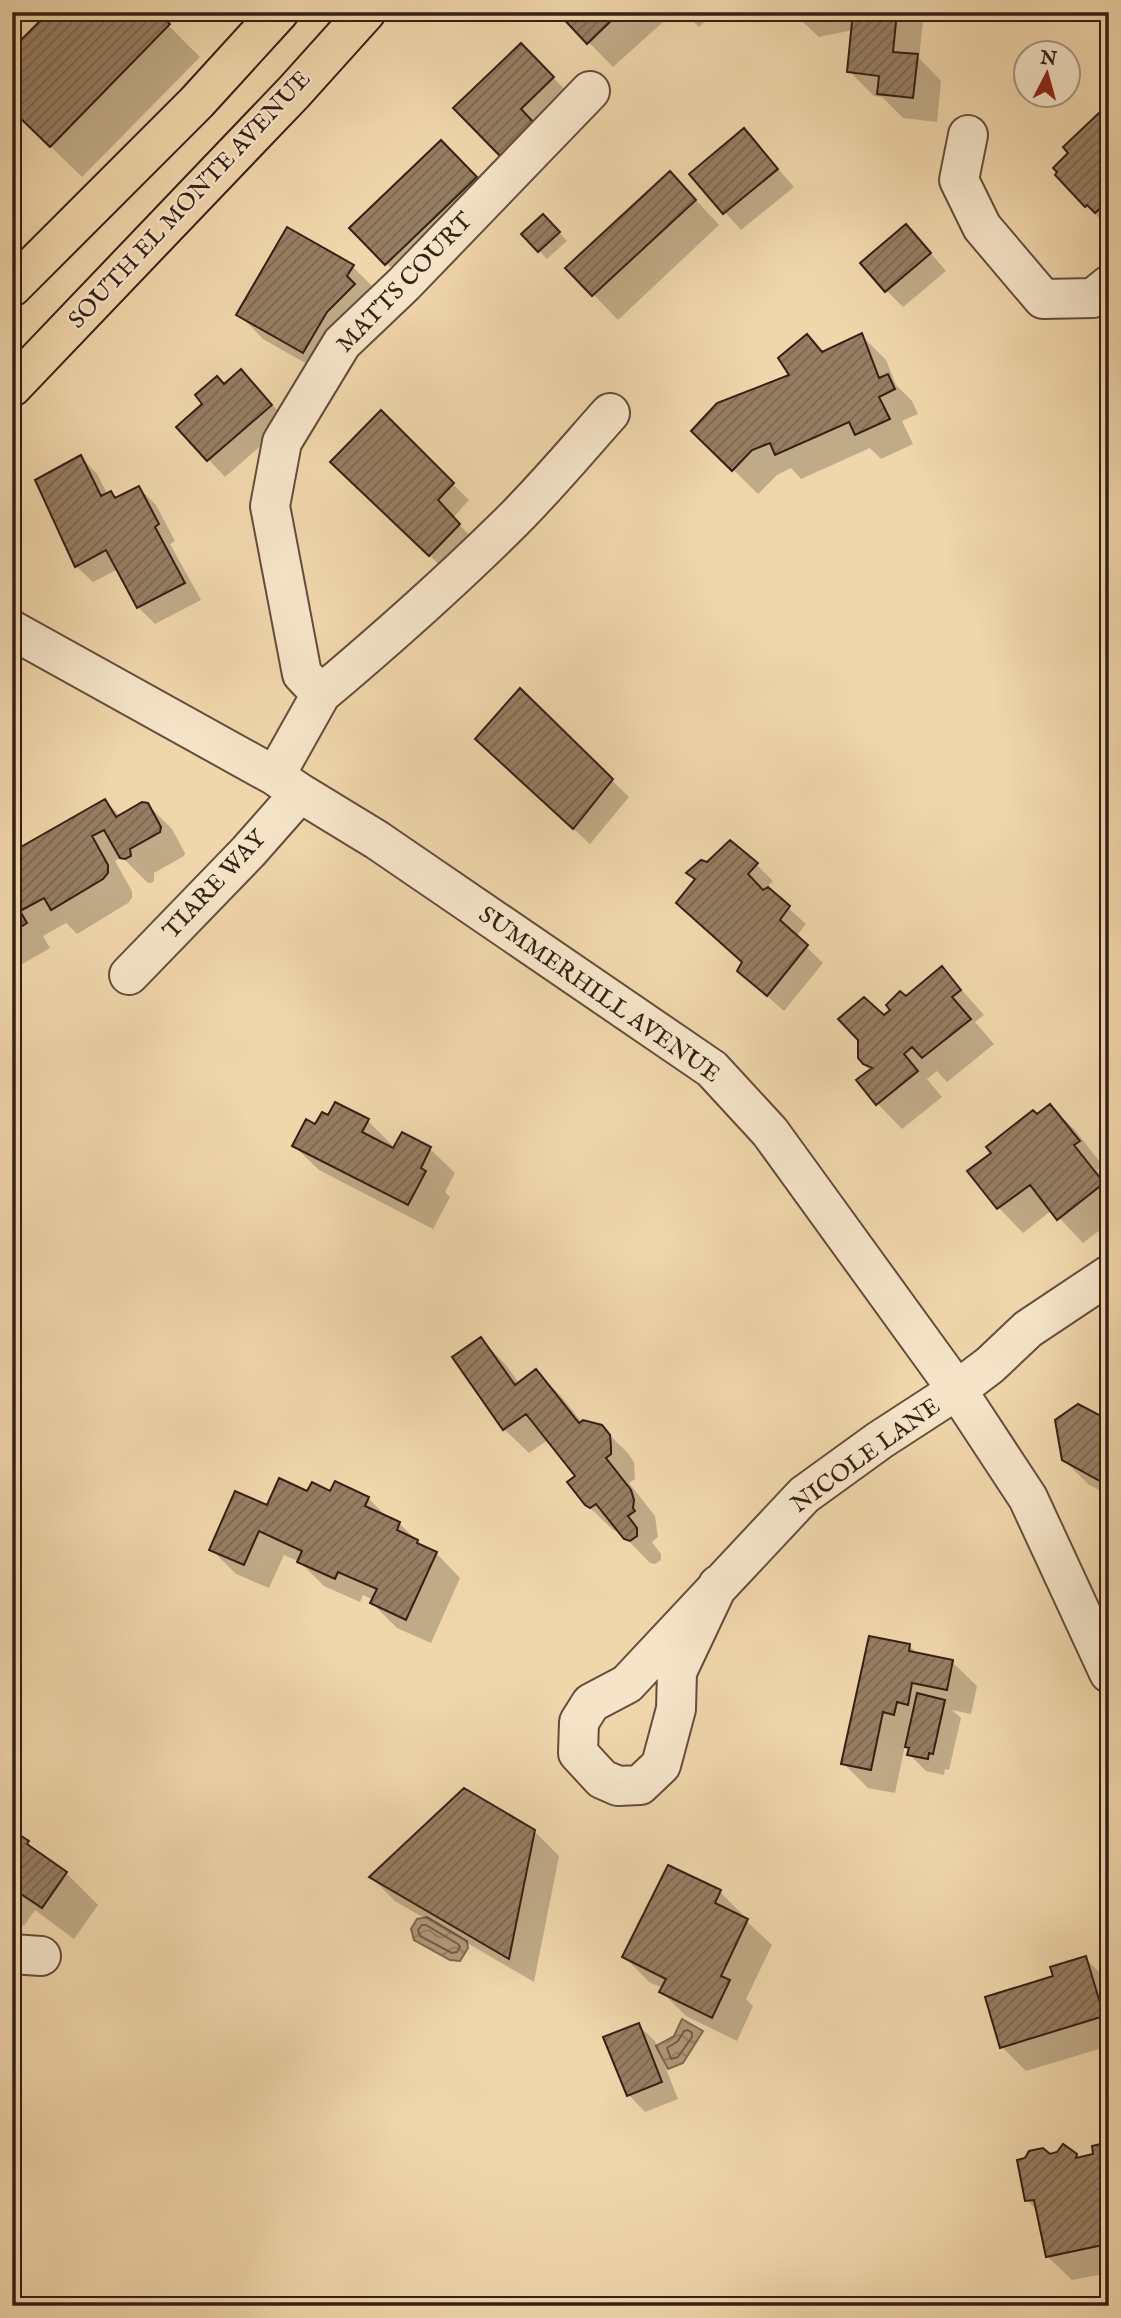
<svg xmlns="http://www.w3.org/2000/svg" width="1121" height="2318" font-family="'IM FELL English',serif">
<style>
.water{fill:url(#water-waves);stroke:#806850;stroke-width:2}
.shadow{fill:#0003}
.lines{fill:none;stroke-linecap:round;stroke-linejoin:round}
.shore{stroke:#745c46;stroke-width:2}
.building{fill:url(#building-hatch);stroke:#361f14;stroke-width:2}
.minor-casing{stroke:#644d3a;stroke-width:42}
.major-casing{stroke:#361f14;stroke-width:42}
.minor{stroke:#f5e4c8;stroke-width:38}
.major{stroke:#f0d6ab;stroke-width:38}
.labels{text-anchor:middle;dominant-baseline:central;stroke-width:5;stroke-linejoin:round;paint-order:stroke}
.street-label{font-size:24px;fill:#361f14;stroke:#f5e4c8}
</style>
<defs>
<pattern id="water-waves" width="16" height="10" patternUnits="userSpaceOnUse" patternTransform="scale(1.75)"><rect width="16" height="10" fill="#b19878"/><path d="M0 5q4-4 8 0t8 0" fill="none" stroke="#917b61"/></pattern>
<pattern id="building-hatch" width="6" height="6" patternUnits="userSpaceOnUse" patternTransform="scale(1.75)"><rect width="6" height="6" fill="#977e63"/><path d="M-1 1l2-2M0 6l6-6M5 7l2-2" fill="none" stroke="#7c6750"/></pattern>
</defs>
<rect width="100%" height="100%" fill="#f0d6ab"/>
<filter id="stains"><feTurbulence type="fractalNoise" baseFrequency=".00286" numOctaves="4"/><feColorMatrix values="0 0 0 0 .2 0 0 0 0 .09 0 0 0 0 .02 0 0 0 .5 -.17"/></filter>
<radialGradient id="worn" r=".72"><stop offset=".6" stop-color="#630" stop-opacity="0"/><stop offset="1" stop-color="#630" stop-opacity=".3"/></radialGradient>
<!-- water -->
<path class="water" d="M427,1917L467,1941L468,1948L460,1961L450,1960L414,1940L411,1929L417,1919Z
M682,2019L703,2031L683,2063L668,2069L656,2046L674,2036Z"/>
<!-- shadow -->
<path class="shadow" d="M155,12L200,57L82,177L12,109Z
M559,12H674L613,67Z
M684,12H715L699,27Z
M792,12H924L919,58L941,81L937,122L903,118L882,97L874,96L849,71L853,30L819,37Z
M521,45L578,103L544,135L456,108Z
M1109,125V228L1086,205Z
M744,130L794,187L741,230L691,174Z
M441,142L500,202L411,288L352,228Z
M694,198L719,225L618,320L568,268Z
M543,216L567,241L547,259L523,234Z
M922,243L946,271L903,307L887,291Z
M353,267L377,291L328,376L263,339L239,314Z
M807,336L823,353L862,336L886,360L896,385L912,401L918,414L902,421L913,444L881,459L870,448L801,479L791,468L777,475L758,494L694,431L792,375Z
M225,386L257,388L288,422L225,477L178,427Z
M381,413L469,500L453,518L475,541L447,572L349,478Z
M81,457L97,474L108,495L111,494L116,499L139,488L156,505L175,541L170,544L201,600L155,624L138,607L118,569L93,582L76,566Z
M520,691L629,797L590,844L494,755Z
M105,801L120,816L147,804L172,829L185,853L184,856L154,873V881L151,883L147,882L122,857L115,861L132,891V898L128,903L77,934L66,923L43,936L50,948L12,970V854Z
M708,864H756L773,881L766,888L806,924L796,937L823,963L784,1011L739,971L744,963L696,880L689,873Z
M942,968L984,1015L975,1022L994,1044L947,1082L937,1071L927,1079L942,1097L902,1129L878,1104L859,1081L871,1070L864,1063L884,1018Z
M1050,1106L1075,1130L1103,1166L1097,1170L1109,1185V1223L1083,1243L1052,1210L1023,1233L999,1208L970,1171Z
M367,1120L392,1145L390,1148L394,1150L403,1135L430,1149L455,1173L445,1192L450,1197L433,1229L319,1170L294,1146L316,1127Z
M481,1339L505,1364L520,1384L536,1371L561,1396L582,1423L601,1427L627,1452L634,1462L635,1479L629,1483L655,1516L658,1537L652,1542L661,1554V1560L655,1564L650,1563L618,1530L615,1531L612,1529L586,1504L577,1477L548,1440L529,1453L504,1429Z
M1109,1422V1495L1089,1485L1064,1460Z
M331,1493L368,1498L388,1518L399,1523L424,1548L436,1553L460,1578L431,1643L397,1628L372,1603L374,1600L363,1595L360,1602L324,1586L300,1562L284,1555L269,1588L236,1574L211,1549L268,1507L308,1494Z
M909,1646L918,1654L952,1662L977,1686L971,1714L952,1710L961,1718L949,1770L945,1769L944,1775L926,1771L909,1754L910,1750L905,1745L895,1793L868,1788L843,1763Z
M534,1831L559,1856L534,1982L395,1901L371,1877Z
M12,1832L66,1873L98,1905L74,1939L35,1910L24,1926L12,1918Z
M720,1892L744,1916L743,1918L772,1945L746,1999L753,2006L737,2041L686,2016L662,1992L663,1988L649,1982L625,1957Z
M1085,1958L1109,1982V2046L1026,2071L1002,2047L1055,1977Z
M638,2025L655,2041L678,2099L645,2112L629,2095Z
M1109,2144V2273L1072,2280L1047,2256L1038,2212L1027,2200L1050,2156L1076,2155L1080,2159L1095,2156Z"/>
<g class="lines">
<!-- shore -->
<path class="shore" d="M422,1925H426L458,1944L460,1947L457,1952L452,1953L420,1936L418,1930Z
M688,2030L692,2033V2037L678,2057L671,2059L667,2048L678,2041L684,2031Z"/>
</g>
<!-- building -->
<path class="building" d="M49,12H157L170,24L50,147L12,110V49Z
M557,12H624L617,19L615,17L587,44Z
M853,12H897L893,52L918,54L913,98L877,94L879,76L847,72Z
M1093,12H1109V31Z
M521,43L554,77L521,109L536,125L502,158L453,108Z
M1099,113L1109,123V200L1095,213L1087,205L1085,207L1055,175L1057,172L1053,168L1068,153L1063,147Z
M744,128L778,169L723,214L689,174Z
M441,140L477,177L385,265L349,228Z
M670,171L696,200L592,296L565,268Z
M543,214L560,232L538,252L521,234Z
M906,224L931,253L885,292L860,263Z
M287,227L354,265L347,276L355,284L327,312L303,353L236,315Z
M862,333L879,378L888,374L895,389L879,397L890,419L855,435L849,422L775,455L770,443L752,450L732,471L691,431L717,403L789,375L778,358L807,334L822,352Z
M241,369L272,405L207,461L176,427L202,404L195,395L217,376L224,384Z
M381,410L454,483L438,500L460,524L429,556L330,462Z
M81,455L101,496L111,491L115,498L139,486L159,524L155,527L185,583L137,608L106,550L75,567L35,480Z
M520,688L613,779L573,829L475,739Z
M105,799L116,817L142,802L148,803L161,827L160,832L130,849L131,856L125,859L120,858L104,830L92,836L108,865V873L103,879L51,910L44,898L20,911L27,923L12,932V852Z
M730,840L758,863L748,874L763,890L768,887L790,906L780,920L808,945L767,996L737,971L742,962L676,903L695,879L686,873L701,860L707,862Z
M942,966L961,990L952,997L971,1019L922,1058L912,1047L904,1054L918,1071L876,1105L856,1080L872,1068L863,1064L858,1058V1040L838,1019L864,997L884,1015L890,1010L886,1005L900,991L906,996Z
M335,1102L369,1119L362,1132L393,1148L402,1132L431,1147L421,1168L426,1171L408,1205L292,1146L306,1119L315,1124L322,1112L328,1115Z
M1050,1104L1080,1141L1074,1145L1104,1183L1057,1220L1030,1185L997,1209L967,1171L991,1153L986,1147L1033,1110L1037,1114Z
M481,1337L515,1385L536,1369L579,1423L583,1420L602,1425L610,1435L611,1447V1454L606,1458L631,1490L634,1500L633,1508L635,1511L628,1516L637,1528V1536L630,1541L624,1539L596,1504L590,1508L585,1505L567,1482L575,1476L526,1414L503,1430L452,1357Z
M1078,1404L1109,1420V1486L1062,1460L1055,1420Z
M279,1478L307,1491L312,1482L330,1491L335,1481L369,1497L365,1506L400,1522L397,1530L418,1540L417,1543L437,1552L406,1620L370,1603L377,1589L338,1572L335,1579L297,1562L302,1551L259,1531L244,1565L209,1550L235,1491L267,1505Z
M869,1636L910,1644L909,1651L953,1660L947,1690L912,1683L908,1705L897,1702L894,1715L883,1712L871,1770L841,1764Z
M917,1693L945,1700L933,1754L929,1753L928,1759L907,1755L909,1748L905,1747Z
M464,1788L535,1830L509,1959L369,1877Z
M12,1830L29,1841L27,1844L67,1872L42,1908L12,1888Z
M668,1865L721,1890L715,1903L748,1919L721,1976L730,1980L712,2018L659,1992L666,1979L622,1957Z
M1086,1956L1104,2016L1000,2048L985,1997L1053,1976L1050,1967Z
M639,2023L662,2082L627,2096L603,2037Z
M1109,2142V2214L1103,2215L1108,2244L1046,2257L1034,2200L1025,2201L1017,2160L1025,2158L1029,2151L1043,2148L1050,2154L1057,2152L1063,2144L1077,2154L1076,2158L1093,2154L1092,2146Z"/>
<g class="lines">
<defs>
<path id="minor" d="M968,135L959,180L982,227L1043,299L1093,298L1109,285
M12,630L275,776L300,793L377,840L712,1069L770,1132L957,1390L1028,1498L1109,1673
M321,694C384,641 447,585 506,527C543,491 576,451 610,413
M275,776L321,694L302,674L270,506L282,442L342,343L404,284L590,91
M129,975L248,852L300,793
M718,1585L677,1672L676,1709L661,1765L640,1785L618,1786L602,1779L578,1753L579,1722L591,1703L627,1684L804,1495L880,1440L957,1390L990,1365L1028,1329L1109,1275
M12,1954L41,1956"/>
<path id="major" d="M12,287L197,102L279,12
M12,387L294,92L366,12"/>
</defs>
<!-- minor casing -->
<use href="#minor" class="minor-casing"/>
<!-- major casing -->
<use href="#major" class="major-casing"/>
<!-- minor -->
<use href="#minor" class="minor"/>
<!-- major -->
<use href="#major" class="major"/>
</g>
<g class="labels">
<!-- street labels -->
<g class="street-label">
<text transform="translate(190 200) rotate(-47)">SOUTH EL MONTE AVENUE</text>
<text transform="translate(405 283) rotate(-46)">MATTS COURT</text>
<text transform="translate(215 885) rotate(-47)">TIARE WAY</text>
<text transform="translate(599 995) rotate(35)">SUMMERHILL AVENUE</text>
<text transform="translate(866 1456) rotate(-36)">NICOLE LANE</text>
</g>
</g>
<!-- margin -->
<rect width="1121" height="2318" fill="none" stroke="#f0d6ab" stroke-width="42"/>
<rect x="14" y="14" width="1093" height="2290" fill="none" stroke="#361f14" stroke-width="3.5"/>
<rect x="21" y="21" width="1079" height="2276" fill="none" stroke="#361f14" stroke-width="2"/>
<!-- north arrow -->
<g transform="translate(1047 74) rotate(6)"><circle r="33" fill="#f5e4c8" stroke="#a99580" stroke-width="2"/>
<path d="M0-5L12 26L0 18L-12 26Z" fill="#8f2418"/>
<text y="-10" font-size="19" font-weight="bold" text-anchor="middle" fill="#361f14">N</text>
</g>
<rect width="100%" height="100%" filter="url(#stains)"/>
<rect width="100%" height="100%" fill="url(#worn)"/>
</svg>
